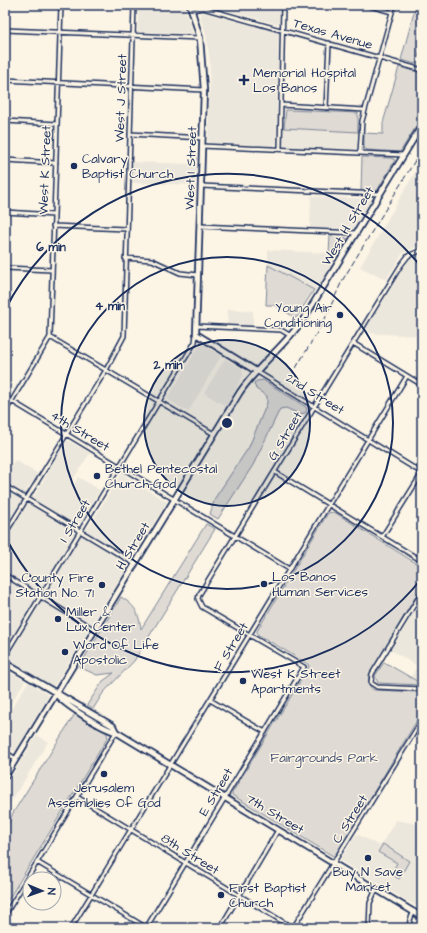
<svg xmlns="http://www.w3.org/2000/svg" width="427" height="933" font-family="'Architects Daughter',sans-serif">
<style>
.built{fill:#ece7dc;fill-rule:evenodd}
.green{fill:#dfdbd4;stroke:#7d8599}
.lines{fill:none;stroke-linecap:round;stroke-linejoin:round}
.street-casing{stroke:#1b2f5e;stroke-width:6}
.secondary-casing{stroke:#1b2f5e;stroke-width:8}
.street{stroke:#fcf5e5;stroke-width:3}
.secondary{stroke:#fcf5e5;stroke-width:4.5}
.rail{stroke:#1b2f5e;stroke-width:1;stroke-dasharray:6 3;stroke-linecap:butt}
.ring{fill:none;stroke:#1b2f5e;stroke-width:2}
.poi-dot{fill:#1b2f5e;stroke:#fcf5e5;stroke-width:1.5}
.labels{text-anchor:middle;dominant-baseline:central;stroke-width:3;stroke-linejoin:round;paint-order:stroke}
.street-label{font-size:13px;fill:#1b2f5e;stroke:#fcf5e5}
.poi-label{font-size:13px;fill:#1b2f5e;stroke:#fcf5e5;text-anchor:start}
.park-label{font-size:13px;fill:#425176;stroke:#fcf5e5}
.centre{fill:#1b2f5e;stroke:#fcf5e5;stroke-width:2}
.ring-label{font-size:12px;text-anchor:middle;font-weight:bold;fill:#1b2f5e;stroke:#fcf5e5;stroke-width:3;stroke-linejoin:round;paint-order:stroke}
</style>
<rect width="100%" height="100%" fill="#fcf5e5"/>
<filter id="ink" filterUnits="userSpaceOnUse"><feTurbulence type="fractalNoise" baseFrequency=".025" numOctaves="2"/><feDisplacementMap in="SourceGraphic" scale="8" xChannelSelector="R" yChannelSelector="G"/><feConvolveMatrix kernelMatrix="1 2 1 2 8 2 1 2 1" color-interpolation-filters="sRGB"/></filter>
<g filter="url(#ink)">
<!-- built -->
<path class="built" d="M138,5H184L193,34L138,32Z
M207,5H279V22L276,24Z
M202,12L279,33L276,144L273,146L210,143L208,141L210,62L206,34L200,17Z
M284,128L358,132L357,148L355,149L286,147L283,144Z
M422,160V244L403,253L386,280L360,267Z
M133,162L197,164L196,185L132,183Z
M311,196L369,199L370,202L353,229L310,228Z
M268,250L329,253H339L316,292L268,265Z
M422,254V336L363,333L409,259Z
M228,309L253,311V327L227,326Z
M201,343L221,356L188,412L167,399Z
M225,359L242,369L243,375L226,406L204,393Z
M67,440L90,453L72,481L75,483L78,477L100,490L80,523L88,528L121,474H123L167,502L55,685L52,686L5,657V476L15,460L38,474L26,491L34,496Z
M416,608L422,613V684L411,677L417,666L391,650Z
M5,669L25,681L5,713Z
M28,682L47,694L48,697L16,751H13L5,746V719Z
M37,735L48,742L5,812V787Z
M396,820L422,825V910L341,861V858L357,834L380,846ZM409,861L399,879L391,874L397,863Z"/>
<!-- green -->
<path class="green" d="M416,5H422V44L416,64L401,60Z
M399,67L422,73V117L400,152L367,150L364,148V133L383,134V123Z
M286,110L358,113V132L284,128Z
M362,157L391,158L395,160L377,191H361Z
M330,236L347,238V241L339,253H329Z
M268,265L314,290L296,318L274,305H266Z
M263,380L306,407L307,410L305,413L299,414L286,408L280,409L253,465L218,519L210,514L215,498L249,447L267,403V396L256,389L254,383L257,381Z
M334,512L422,567V586L369,675C368,681 368,687 374,690L419,692L422,695V712L336,855L333,856L232,795V793L309,667L308,664L257,634V631L328,513Z
M206,524L215,529L134,661L103,693L93,709L87,705L103,681L114,673L97,675L79,667L121,597C136,606 139,614 141,629Z
M384,662L422,684V685L378,683L375,676Z
M76,712L106,731L108,737L5,905V831L13,813Z
M383,844L409,861L399,879L391,874L397,863L378,852Z"/>
<g class="lines">
<defs>
<path id="street" d="M367,5L392,12
M192,10L203,8L422,70
M5,30L200,38
M5,80L204,90
M281,105L365,110
M326,108L329,43
M5,121L57,124
M130,134L203,138
M202,146L404,155
M280,149L283,5
M360,153L362,121L394,5
M5,160L56,163
M201,186L380,194
M5,212L54,215
M53,226L126,229
M200,226L357,233
M125,258L152,260L180,273L198,275
M5,268L52,270
M196,326L281,330L291,336
M50,337L214,434
M353,343L422,385
M256,371L422,473
M5,397L289,569
M5,412L50,337L61,5
M275,472L422,561
M5,486L135,564
M5,534L106,370L124,336L134,5
M382,537L422,473
M5,575L95,630
M422,592L372,674L371,683L377,687L422,689
M5,655L195,342L196,334
M210,700L265,732
M5,752L16,759
M77,797L293,928
M37,862L147,928
M5,915L116,732
M71,928L407,376
M146,928L304,667L202,607L198,599L199,595L401,265L408,256L422,250
M220,928L278,830
M293,928L422,720
M369,928L370,903L376,889
M409,928L410,920L414,911"/>
<path id="secondary" d="M190,5L200,38L204,90L196,334L256,371
M5,663L113,726L116,732
M56,694C64,705 103,729 116,732L422,917
M5,777L240,392C259,364 285,346 305,317L422,125"/>
</defs>
<!-- street casing -->
<use href="#street" class="street-casing"/>
<!-- secondary casing -->
<use href="#secondary" class="secondary-casing"/>
<!-- street -->
<use href="#street" class="street"/>
<!-- secondary -->
<use href="#secondary" class="secondary"/>
<!-- rail -->
<path class="rail" d="M296,368L324,321L342,281L422,149"/>
</g>
</g>
<!-- distance rings -->
<circle cx="227" cy="423" r="83" fill="#1b2f5e" fill-opacity=".12"/>
<g class="ring">
<circle cx="227" cy="423" r="83"/>
<circle cx="227" cy="423" r="166"/>
<path d="M422 578A249 249 0 0 1 5 536M5 310A249 249 0 0 1 422 268"/>
</g>
<!-- markers -->
<g class="poi-dot">
<path d="M242 74h4v4h4v4h-4v4h-4v-4h-4v-4h4z"/>
<circle cx="74" cy="166" r="4"/>
<circle cx="340" cy="315" r="4"/>
<circle cx="97" cy="476" r="4"/>
<circle cx="264" cy="584" r="4"/>
<circle cx="102" cy="585" r="4"/>
<circle cx="58" cy="619" r="4"/>
<circle cx="65" cy="652" r="4"/>
<circle cx="243" cy="681" r="4"/>
<circle cx="104" cy="774" r="4"/>
<circle cx="368" cy="858" r="4"/>
<circle cx="221" cy="895" r="4"/>
</g>
<g class="labels">
<!-- street labels -->
<g class="street-label">
<text transform="translate(333 34) rotate(16)">Texas Avenue</text>
<text transform="translate(121 98) rotate(-88)">West J Street</text>
<text transform="translate(191 168) rotate(-88)">West I Street</text>
<text transform="translate(45 170) rotate(-88)">West K Street</text>
<text transform="translate(348 226) rotate(-59)">West H Street</text>
<text transform="translate(315 394) rotate(32)">2nd Street</text>
<text transform="translate(80 431) rotate(31)">4th Street</text>
<text transform="translate(285 436) rotate(-59)">G Street</text>
<text transform="translate(75 521) rotate(-59)">I Street</text>
<text transform="translate(133 546) rotate(-59)">H Street</text>
<text transform="translate(231 647) rotate(-59)">F Street</text>
<text transform="translate(216 792) rotate(-59)">E Street</text>
<text transform="translate(275 814) rotate(31)">7th Street</text>
<text transform="translate(350 819) rotate(-58)">C Street</text>
<text transform="translate(190 854) rotate(32)">8th Street</text>
</g>
<!-- poi labels -->
<g class="poi-label">
<text x="253" y="73">Memorial Hospital<tspan x="253" dy="15">Los Banos</tspan></text>
<text x="82" y="159">Calvary<tspan x="82" dy="15">Baptist Church</tspan></text>
<text x="332" y="308" text-anchor="end">Young Air<tspan x="332" dy="15">Conditioning</tspan></text>
<text x="105" y="469">Bethel Pentecostal<tspan x="105" dy="15">Church-God</tspan></text>
<text x="272" y="577">Los Banos<tspan x="272" dy="15">Human Services</tspan></text>
<text x="94" y="578" text-anchor="end">County Fire<tspan x="94" dy="15">Station No. 71</tspan></text>
<text x="66" y="612">Miller &amp;<tspan x="66" dy="15">Lux Center</tspan></text>
<text x="73" y="645">Word Of Life<tspan x="73" dy="15">Apostolic</tspan></text>
<text x="251" y="674">West K Street<tspan x="251" dy="15">Apartments</tspan></text>
<text x="104" y="788" text-anchor="middle">Jerusalem<tspan x="104" dy="15">Assemblies Of God</tspan></text>
<text x="368" y="872" text-anchor="middle">Buy N Save<tspan x="368" dy="15">Market</tspan></text>
<text x="229" y="888">First Baptist<tspan x="229" dy="15">Church</tspan></text>
</g>
<!-- park labels -->
<g class="park-label">
<text x="324" y="758">Fairgrounds Park</text>
</g>
</g>
<circle cx="227" cy="423" r="6" class="centre"/>
<g class="ring-label">
<text x="51" y="251">6 min</text>
<text x="110" y="310">4 min</text>
<text x="168" y="369">2 min</text>
</g>
<!-- margin -->
<rect width="427" height="933" fill="none" stroke="#fcf5e5" stroke-width="20"/>
<rect x="10" y="10" width="407" height="913" fill="none" stroke="#1b2f5e" stroke-width="1.5" filter="url(#ink)"/>
<!-- north arrow -->
<g transform="translate(42 891) rotate(92)"><circle r="19" fill="#fcf5e5" stroke="#a2a6af"/>
<path d="M0-3L7 15L0 10L-7 15Z" fill="#1b2f5e"/>
<text y="-6" font-size="11" font-weight="bold" text-anchor="middle" fill="#1b2f5e">N</text>
</g>
</svg>
